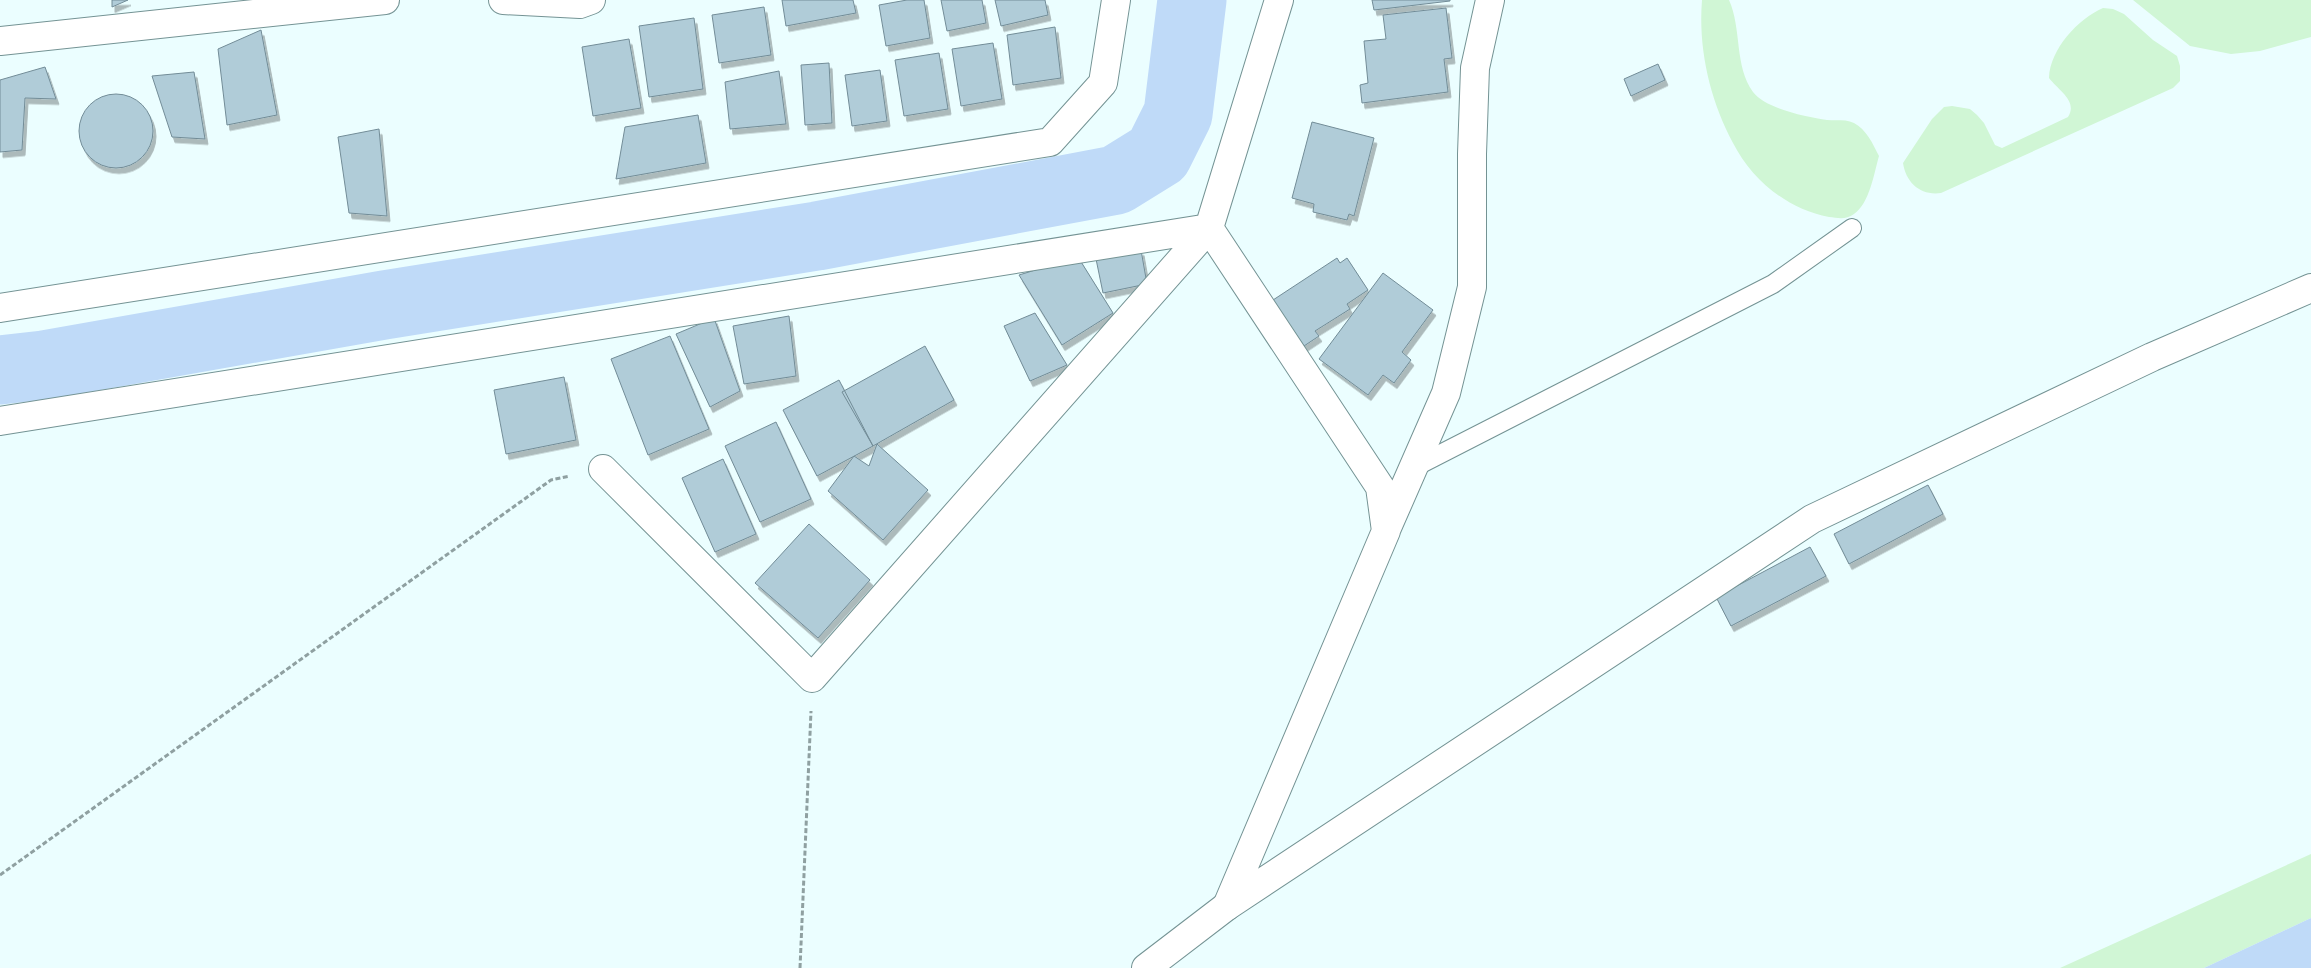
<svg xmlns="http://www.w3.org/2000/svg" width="2311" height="968" font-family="'PT Sans Narrow',sans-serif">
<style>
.green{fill:#d0f6d5}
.water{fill:#bfdaf8}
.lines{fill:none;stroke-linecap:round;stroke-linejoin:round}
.river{stroke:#bfdaf8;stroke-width:69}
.building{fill:#b0ccd8;stroke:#728c97;filter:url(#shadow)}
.lane-casing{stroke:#749394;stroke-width:20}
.street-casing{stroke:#749394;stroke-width:30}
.secondary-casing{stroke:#749394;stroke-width:30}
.path{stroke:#8fa0a1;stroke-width:3;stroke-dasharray:5 2.5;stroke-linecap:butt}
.lane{stroke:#fff;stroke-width:18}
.street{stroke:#fff;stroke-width:28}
.secondary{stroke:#fff;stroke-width:28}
</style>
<defs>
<filter id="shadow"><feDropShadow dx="3" dy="5.5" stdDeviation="0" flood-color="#0004"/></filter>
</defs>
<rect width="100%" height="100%" fill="#ebfeff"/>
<!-- green -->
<path class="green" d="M1702,0H1729C1742,29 1734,66 1753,92C1766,109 1807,117 1827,120C1836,121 1846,119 1854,123C1866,129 1873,144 1879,156C1874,173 1870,203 1854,214C1846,220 1838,218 1829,217C1787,209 1752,180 1733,143C1710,100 1698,49 1702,0Z
M2133,0H2311V37L2260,51L2231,54L2190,46Z
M2103,8L2113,9L2124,14L2153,40L2177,56L2180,66V81L2173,88L1941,193C1921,196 1906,183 1903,163L1932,119L1944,107L1952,106L1970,109L1977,115L1984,123L1995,145L2002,148L2068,117C2078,101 2059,91 2049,78C2050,49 2078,19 2103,8Z
M2311,854V918L2204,968H2060Z"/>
<!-- water -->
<path class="water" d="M2311,918V968H2204Z"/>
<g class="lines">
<!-- river -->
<path class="river" d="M0,370L44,365L384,305L817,236L1116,180L1158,154L1178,114L1192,0"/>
</g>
<!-- building -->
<path class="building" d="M112,0H128L112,7Z
M782,0H853L856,13L786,26Z
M907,0H924L930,38L886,46L879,5Z
M941,0H982L986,23L947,31Z
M995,0H1045L1048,15L1001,26Z
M1372,0H1450V1L1374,10Z
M764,7L771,55L719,63L712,15Z
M1446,8L1452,58L1444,59L1448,92L1362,103L1360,85L1368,83L1364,41L1386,39L1383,15Z
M694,18L703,89L649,97L639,26Z
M1055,27L1061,78L1013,85L1007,35Z
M261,30L277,115L227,125L218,49Z
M629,39L641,108L593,116L582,47Z
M993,43L1002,99L961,106L952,49Z
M939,53L948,109L904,116L895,60Z
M829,63L832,123L805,125L801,65Z
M1658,64L1665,80L1631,96L1624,79Z
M45,67L56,99L25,98L22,150L0,152V80Z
M880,70L887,121L852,126L845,75Z
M779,71L786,124L730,129L725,82Z
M194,72L205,139L172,137L152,76Z
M79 131a37 37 0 1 1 74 0a37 37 0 1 1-74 0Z
M698,115L706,163L616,179L625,127Z
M1312,122L1374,138L1354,216L1349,214L1347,220L1313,212L1314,204L1292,198Z
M379,129L387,216L349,213L338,137Z
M1141,250L1147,284L1103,293L1096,259Z
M1078,257L1113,313L1062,345L1019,275Z
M1337,258L1340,263L1347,258L1368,290L1347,304L1350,309L1315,331L1319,336L1304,346L1273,300Z
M1383,273L1433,310L1402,352L1411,360L1394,383L1383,375L1368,395L1319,359Z
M1035,313L1067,365L1030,381L1004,326Z
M789,316L796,376L744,384L733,326Z
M714,318L740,391L710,407L676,334Z
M670,336L709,429L648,455L611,359Z
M925,346L954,400L873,446L842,392Z
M564,377L576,440L506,454L494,390Z
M839,380L873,446L817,476L783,410Z
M776,422L811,499L760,522L725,446Z
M877,444L928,490L883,540L828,491L854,456L869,466Z
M723,459L756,534L715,552L682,478Z
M1928,485L1943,514L1849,564L1834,534Z
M809,524L870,580L818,638L755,583Z
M1810,547L1826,576L1731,626L1716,597Z"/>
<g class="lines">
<defs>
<path id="lane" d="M1413,468L1773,284L1852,228"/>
<path id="street" d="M503,0L580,4L591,0
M0,41L385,0
M1209,228L1380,487L1386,531L1227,906
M0,308L1050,142L1103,83L1116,0
M0,421L1209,228
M603,469L812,678L1209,228L1279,0
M1386,530L1446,393L1472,287V154L1475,68L1490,0
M1227,906L1812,519L2152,357L2311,288"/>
<path id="secondary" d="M1146,968L1227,906"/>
</defs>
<!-- lane casing -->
<use href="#lane" class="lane-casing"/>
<!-- street casing -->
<use href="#street" class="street-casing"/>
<!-- secondary casing -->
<use href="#secondary" class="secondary-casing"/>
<!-- path -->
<path class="path" d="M0,875L551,480L570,476
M800,968L811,711"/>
<!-- lane -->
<use href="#lane" class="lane"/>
<!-- street -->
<use href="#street" class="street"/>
<!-- secondary -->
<use href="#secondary" class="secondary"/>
</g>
</svg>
